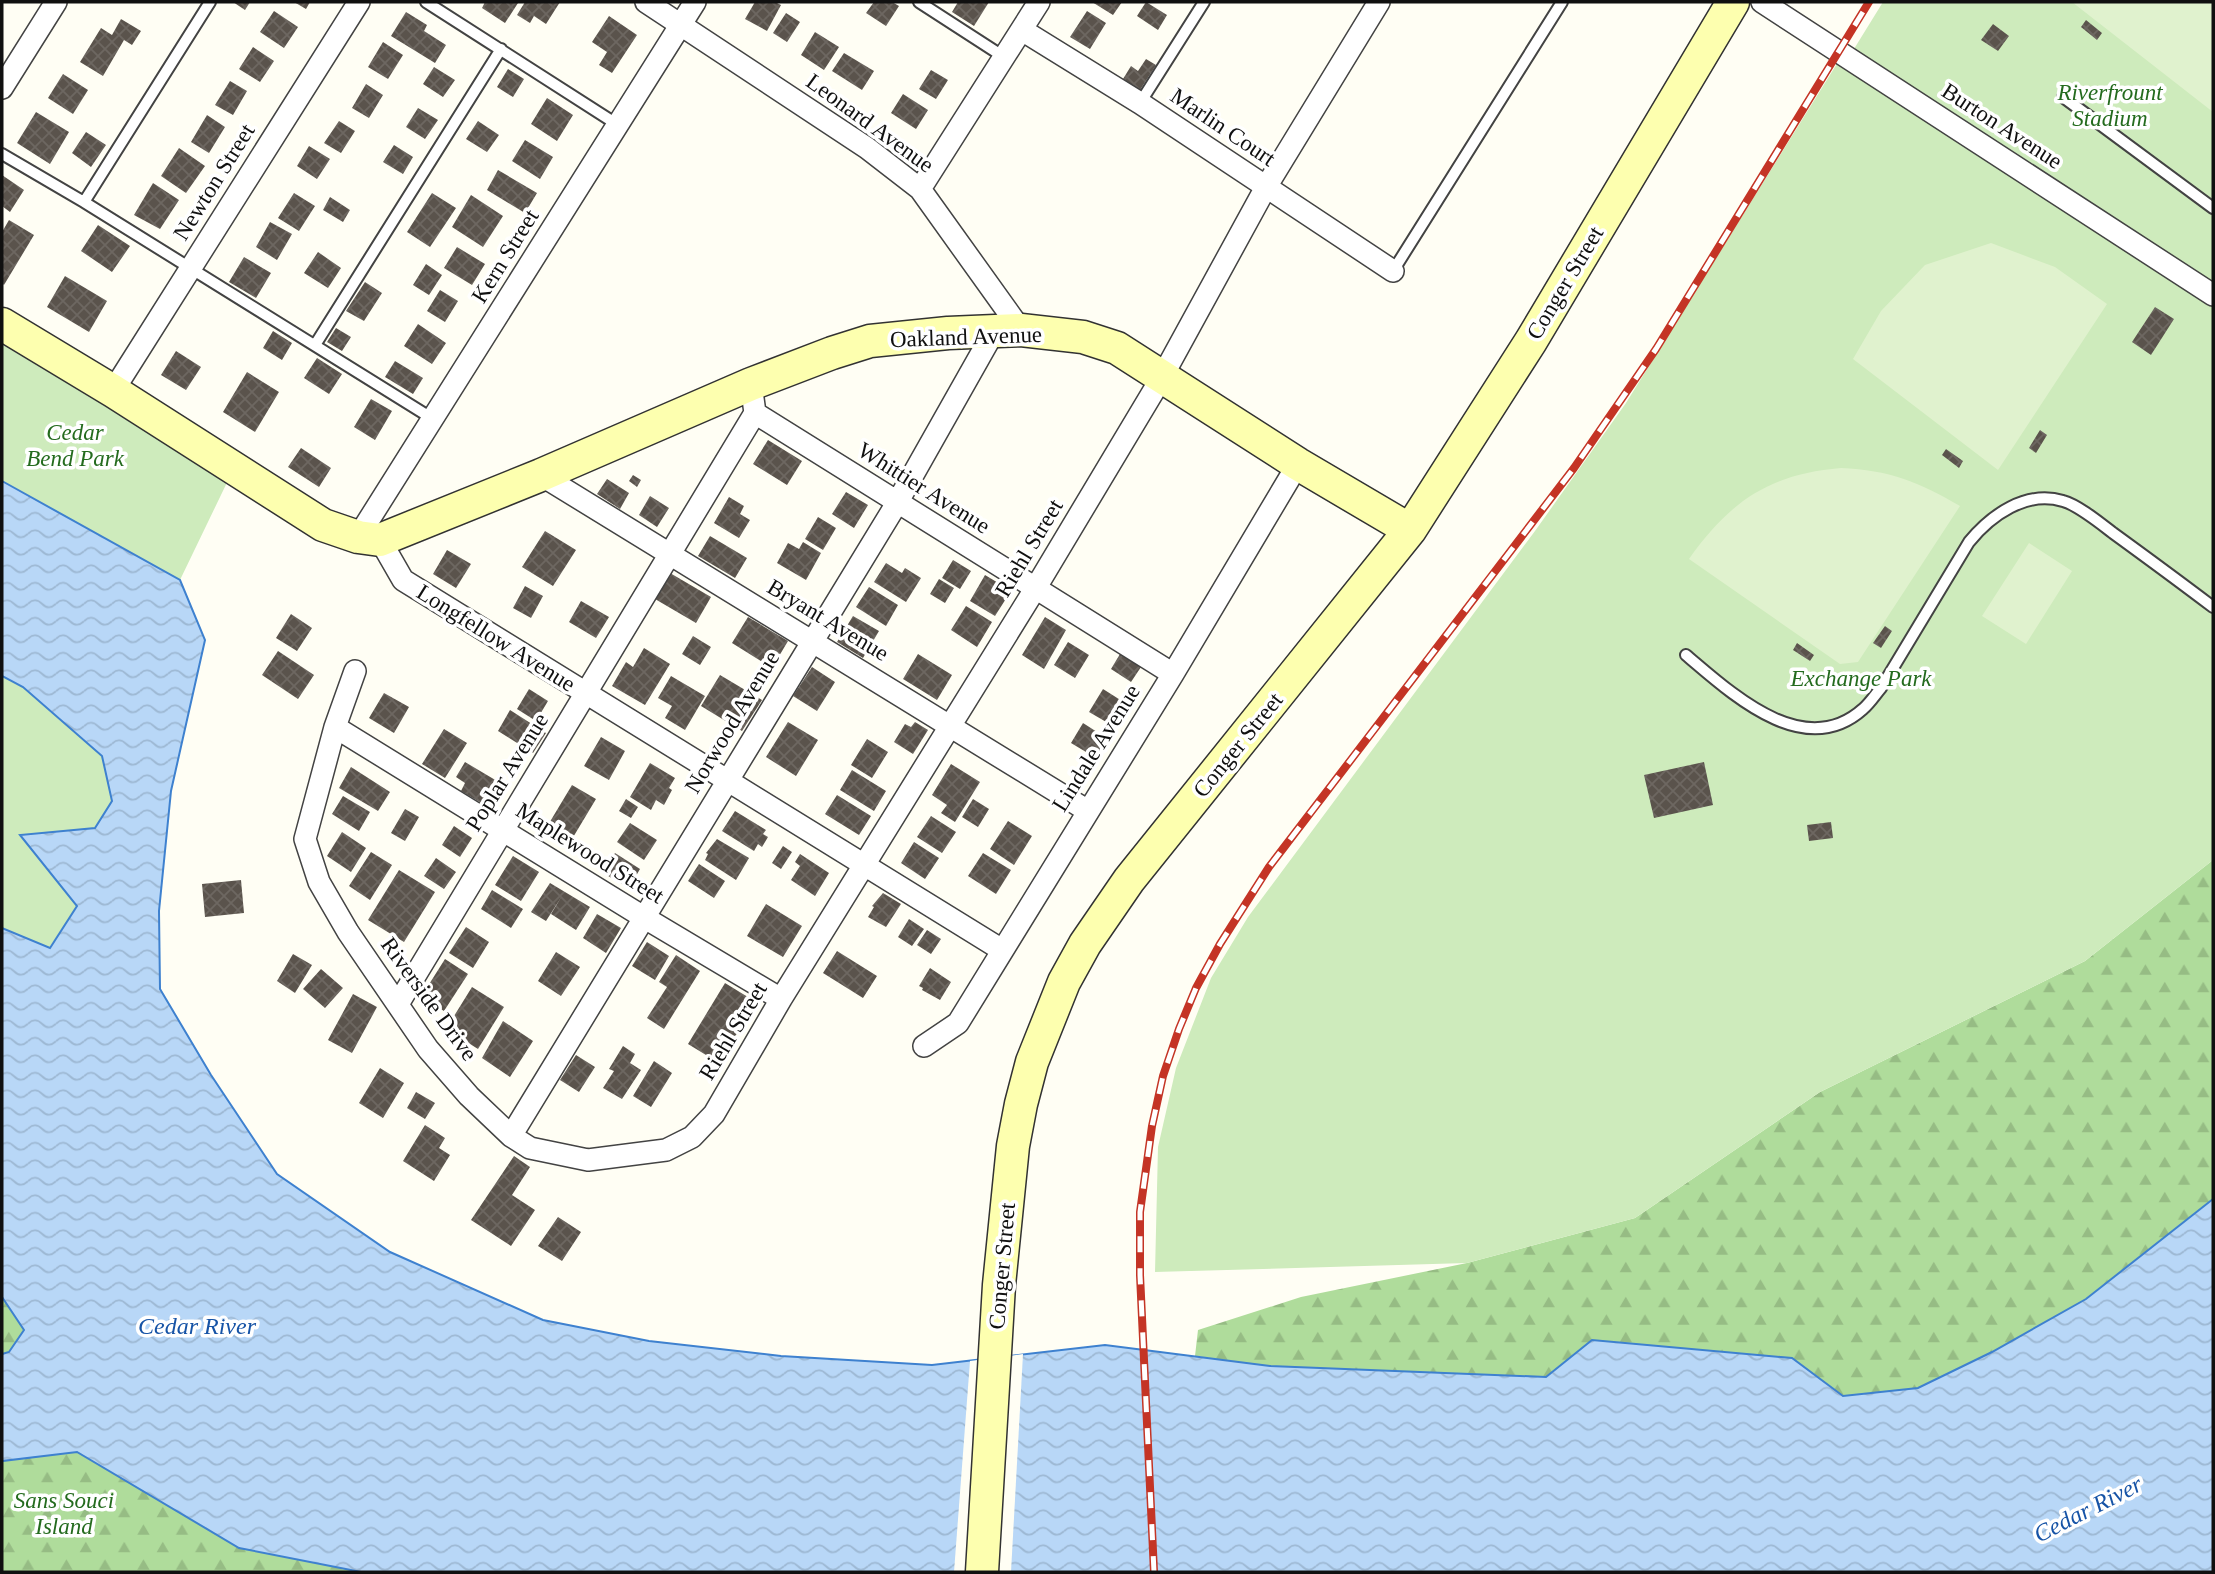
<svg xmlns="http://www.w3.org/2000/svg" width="2215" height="1574" font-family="Georgia,serif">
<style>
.forest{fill:url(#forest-firs)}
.park{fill:#ceebbc}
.pitch{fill:#e0f2ce}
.water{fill:url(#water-waves);stroke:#3e81cf;stroke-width:2}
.pier{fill:#fffef4}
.building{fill:url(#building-cross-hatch)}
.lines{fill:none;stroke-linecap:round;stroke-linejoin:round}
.lane-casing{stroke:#434343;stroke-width:14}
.street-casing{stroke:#434343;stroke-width:24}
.secondary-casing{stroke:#323232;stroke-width:35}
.lane{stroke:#fff;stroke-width:10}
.street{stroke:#fff;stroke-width:21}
.secondary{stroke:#fdffaf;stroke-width:32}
.rail-casing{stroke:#c43425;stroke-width:8}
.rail{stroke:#fff;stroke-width:5;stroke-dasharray:16;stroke-linecap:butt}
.labels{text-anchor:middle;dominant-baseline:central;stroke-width:7;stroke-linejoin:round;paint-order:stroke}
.park-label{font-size:23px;font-style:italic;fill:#246b1e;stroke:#fff}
.street-label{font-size:23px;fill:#101010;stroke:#fff}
.water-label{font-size:24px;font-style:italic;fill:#1653a6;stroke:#fff}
</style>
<defs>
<pattern id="forest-firs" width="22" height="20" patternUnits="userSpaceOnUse" patternTransform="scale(1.75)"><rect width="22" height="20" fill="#afdc9b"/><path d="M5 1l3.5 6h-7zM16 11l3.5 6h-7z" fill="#96bc84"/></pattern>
<pattern id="water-waves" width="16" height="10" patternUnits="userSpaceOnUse" patternTransform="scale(1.75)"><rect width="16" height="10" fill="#b8d7f7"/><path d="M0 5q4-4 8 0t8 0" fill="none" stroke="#9db8d3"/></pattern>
<pattern id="building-cross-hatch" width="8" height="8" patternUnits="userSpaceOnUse" patternTransform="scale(1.75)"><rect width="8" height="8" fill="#5a534c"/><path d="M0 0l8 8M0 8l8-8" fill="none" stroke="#6d6761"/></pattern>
</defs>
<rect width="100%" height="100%" fill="#fffef4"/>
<!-- forest -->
<path class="forest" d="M2213,860V1199L2086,1299L1992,1352L1918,1388L1843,1396L1791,1358L1592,1340L1546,1377L1270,1366L1195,1356L1198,1330L1301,1297L1467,1263L1635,1218L1820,1092L2085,961Z
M2,1297L24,1330L9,1352L2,1354Z
M77,1452L239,1548L361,1572H2V1461Z"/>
<!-- park -->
<path class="park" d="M1883,2H2213V860L2085,961L1820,1092L1635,1218L1467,1263L1155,1272L1158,1147L1176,1068L1211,978L1248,917L1535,531L1626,403L1843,54L1849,57Z
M2,324L234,468L180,580L2,481Z
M2,676L23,687L102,756L112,801L96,828L20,835L77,906L49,948L2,928Z"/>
<!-- pitch -->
<path class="pitch" d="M2072,2H2213V112Z
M1991,243L2055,267L2107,304L1998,470L1853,359L1881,311L1925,265Z
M1841,468C1889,470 1919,482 1960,506L1858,662L1840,664L1689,559C1730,501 1770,474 1841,468Z
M2029,543L2072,571L2026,644L1982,616Z"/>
<!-- water -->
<path class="water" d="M2,481L180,580L205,640L171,791L159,911L160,989L211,1075L277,1174L390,1252L543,1320L649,1341L781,1356L932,1365L1105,1345L1270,1366L1546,1377L1592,1340L1792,1358L1843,1396L1918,1388L1992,1352L2086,1299L2213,1199V1572H361L239,1548L77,1452L2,1461V1354L9,1352L24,1330L2,1297V928L50,948L77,906L20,835L95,828L112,801L102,756L23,687L2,676Z"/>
<!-- pier -->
<path class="pier" d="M1023,1354L1011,1572H954L970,1361Z"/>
<!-- building -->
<path class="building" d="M233,2H250L245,10Z
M294,2H310L306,9Z
M485,2H515L518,3L505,23L482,8Z
M525,2H560L546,24L534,16L530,23L517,15Z
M755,2H775L781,5L767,31L745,19Z
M874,2H892L899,6L886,26L866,13Z
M958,2H989L974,26L952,12Z
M1092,2H1122L1113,15Z
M1146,2L1167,15L1158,30L1137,16Z
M274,11L298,27L284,48L260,32Z
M1087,11L1106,23L1090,49L1070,37Z
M406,12L427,25L424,31L446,45L435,63L391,36Z
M786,13L800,22L787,42L773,33Z
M609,16L637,35L612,73L599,65L607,52L592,42Z
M121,19L141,31L132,45L124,40L103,76L80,62L101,28L112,35Z
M2086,20L2102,33L2097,40L2081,27Z
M1993,24L2009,36L1998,51L1981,40Z
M815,32L839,47L824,70L801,55Z
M383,42L403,55L388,79L368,67Z
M253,47L274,61L260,82L239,69Z
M844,53L874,71L862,90L832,71Z
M1146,59L1156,65L1140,90L1123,79L1131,66L1138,71Z
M434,67L455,80L443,97L423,84Z
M508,69L524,79L513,97L497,87Z
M931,70L948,80L936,99L919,89Z
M63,74L88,90L73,114L48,98Z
M230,81L247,91L233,115L215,105Z
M366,84L383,95L369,118L352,108Z
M903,94L928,110L916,129L891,113Z
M547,98L573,115L557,141L531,124Z
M418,108L438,120L425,139L406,127Z
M36,112L69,132L50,164L17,143Z
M207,115L225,127L209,153L191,142Z
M339,121L355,131L341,153L324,143Z
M478,121L499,135L487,152L466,139Z
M86,132L106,145L91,167L72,153Z
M525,140L553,157L540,179L512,161Z
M394,145L413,157L403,174L383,162Z
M309,146L330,159L317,179L297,166Z
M179,148L205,166L186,193L161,176Z
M498,170L537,193L525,213L487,190Z
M2,175L24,190L10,212L2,206Z
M153,183L179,200L160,229L134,215Z
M294,193L315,206L299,231L278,218Z
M432,193L456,208L430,247L407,232Z
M471,195L503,216L483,247L452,227Z
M330,197L350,210L343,222L323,210Z
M9,220L34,235L4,285L2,283V232Z
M270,222L292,234L277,260L256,247Z
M98,225L130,246L112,272L81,251Z
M457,247L485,264L472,285L444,268Z
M318,252L341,268L328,288L304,273Z
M244,257L271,273L256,298L229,282Z
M426,264L442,275L429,295L413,285Z
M65,276L107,301L89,332L47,307Z
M365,282L382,293L364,321L346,311Z
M440,290L458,301L445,322L427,311Z
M2155,307L2174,319L2151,355L2132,342Z
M418,324L446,343L432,364L404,346Z
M336,328L351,337L342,351L327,342Z
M273,331L292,343L282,360L263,348Z
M176,351L201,367L186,390L161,375Z
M317,358L342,374L329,394L304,378Z
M395,361L423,378L413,394L385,377Z
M247,372L279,392L255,432L223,412Z
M371,399L392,411L375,440L354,427Z
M2040,430L2047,435L2036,453L2029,448Z
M768,440L802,461L787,485L753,464Z
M301,448L331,468L319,487L288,467Z
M1946,449L1963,461L1959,468L1942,455Z
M633,475L641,480L637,487L629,481Z
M607,479L629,493L620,509L597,494Z
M846,492L868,505L854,528L832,514Z
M650,496L669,508L657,527L639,515Z
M729,497L744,506L740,514L750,520L739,538L714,523Z
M818,517L836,528L823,550L805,539Z
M545,531L576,550L553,586L522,567Z
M710,536L747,558L735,578L698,556Z
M803,542L821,553L806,580L777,563L788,543L799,549Z
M447,550L471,564L456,588L433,574Z
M953,560L971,571L960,589L942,578Z
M886,563L902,573L905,568L921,578L906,602L874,582Z
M670,573L711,597L696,623L655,599Z
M985,575L1000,584L998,588L1009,594L995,616L970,601Z
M939,579L954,588L945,603L930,594Z
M525,586L543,596L531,618L513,608Z
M869,587L898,605L886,626L856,607Z
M581,601L609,617L596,638L569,622Z
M966,606L992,622L977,647L951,630Z
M291,614L312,628L297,651L276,638Z
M853,616L879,631L863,658L837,642Z
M748,617L788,641L772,668L732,643Z
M1045,617L1066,630L1044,669L1022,655Z
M1885,626L1892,631L1881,648L1873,643Z
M693,636L711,647L700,665L682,654Z
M1068,642L1089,655L1075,678L1054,665Z
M1797,643L1814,655L1810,661L1793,650Z
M644,648L670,664L645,705L612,686L626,662L633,667Z
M278,651L314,675L298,699L262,675Z
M918,654L952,675L937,700L903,679Z
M1120,654L1141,667L1131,682L1111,669Z
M812,667L835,682L817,711L793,696Z
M720,675L762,700L742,731L701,706Z
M671,676L705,696L685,730L665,718L672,706L658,698Z
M529,689L548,701L536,721L517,709Z
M1103,689L1122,701L1108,723L1089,712Z
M384,693L409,707L394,733L369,718Z
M510,710L546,733L533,753L498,731Z
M788,722L818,740L796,776L766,757Z
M915,722L928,730L913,754L894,742L905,724L911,727Z
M1083,723L1108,739L1096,758L1071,743Z
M444,729L467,743L445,778L422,764Z
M601,737L625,751L609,780L584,766Z
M867,739L888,752L872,778L851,765Z
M465,762L502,784L488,807L461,791L465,783L456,777Z
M1704,762L1713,805L1654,818L1644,775Z
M650,763L675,778L669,788L672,790L664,805L656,800L651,810L630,797Z
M951,764L980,782L955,822L941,813L947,805L932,795Z
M351,767L390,792L378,811L339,788Z
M852,770L886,791L874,811L840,790Z
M572,785L596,799L572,839L548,825Z
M837,795L871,816L859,835L825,814Z
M343,796L370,812L359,831L332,814Z
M626,799L638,807L631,818L619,811Z
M973,799L989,809L978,827L962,817Z
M405,809L419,817L405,841L391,833Z
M735,811L766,830L763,834L768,837L762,847L758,844L754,851L722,831Z
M931,816L956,832L942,853L917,837Z
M1008,821L1032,836L1014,865L990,849Z
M1831,822L1833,838L1809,841L1807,825Z
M630,823L657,840L644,860L617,842Z
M454,826L472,838L460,857L442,845Z
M342,832L366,848L351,872L327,856Z
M717,839L749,858L736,880L705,860L708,854L706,853Z
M914,842L939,858L925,879L901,863Z
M783,846L792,852L781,869L772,863Z
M371,852L392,865L370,900L349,886Z
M615,853L640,869L629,888L603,873Z
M983,853L1011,870L996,894L968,876Z
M800,854L829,873L815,896L791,880L800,866L795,862Z
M513,856L539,872L521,901L495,885Z
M436,858L456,872L444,889L424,876Z
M699,864L725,881L714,898L688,881Z
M399,870L435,892L404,942L368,920Z
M241,880L244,913L205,917L202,884Z
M550,883L590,907L576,930L551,914L562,896L546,921L531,912Z
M492,890L523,909L511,928L481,909Z
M883,893L901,904L886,927L868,917L874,907L872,906Z
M766,904L802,926L783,957L747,936Z
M597,914L621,928L606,953L583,938Z
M909,919L924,929L912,946L898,937Z
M466,927L489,942L473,968L449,953Z
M927,930L941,939L931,954L917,945Z
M647,942L669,956L655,980L632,966Z
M837,951L877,976L863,998L823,973Z
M556,952L580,967L561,996L538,981Z
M293,954L312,965L295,993L277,981Z
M676,955L700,971L664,1029L647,1018L667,987L659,982Z
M445,959L468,974L444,1011L421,997Z
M930,968L951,982L940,1000L922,990L923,988L919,986Z
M321,969L343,988L325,1008L303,989Z
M725,983L756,1002L719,1063L688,1044Z
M472,987L504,1007L478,1049L446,1029Z
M353,994L377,1007L352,1053L328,1040Z
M503,1021L533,1041L510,1077L482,1058Z
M623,1046L635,1054L630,1063L641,1070L622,1099L603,1088L614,1071L609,1069Z
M576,1055L595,1067L579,1092L560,1080Z
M654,1061L672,1073L651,1107L633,1096Z
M380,1068L404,1083L383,1118L359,1103Z
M416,1092L435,1103L425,1119L407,1108Z
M425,1125L445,1138L439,1148L450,1155L434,1181L403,1161Z
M514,1156L530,1167L512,1195L535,1210L511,1246L471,1220Z
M558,1217L581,1232L562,1261L538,1246Z"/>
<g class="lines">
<defs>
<path id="lane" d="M426,2L618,125
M919,2L1004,57
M2063,97L2213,208
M1140,103L1204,2
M2,154L84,202L433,419
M84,202L210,2
M1393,271L1562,2
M315,345L501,49
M1686,655C1731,693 1804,762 1863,709C1870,703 1875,695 1881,688L1969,542C1991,515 2026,490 2063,501C2078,505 2100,523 2113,533C2146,557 2180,582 2213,607"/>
<path id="street" d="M646,2L867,148L920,189L1021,330
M1762,2L2213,295
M1022,30L1140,103L1393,271
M2,88L56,2
M920,189L1039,2
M113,391L359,2
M755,413L1173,674
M541,475L1088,811
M358,537L695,2
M380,540L403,580L1002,950
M355,671L335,727L305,839L319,882L348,932L428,1049L469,1096L511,1136L530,1148L588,1160L666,1150L692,1137L714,1114L781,999L1035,589L1162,377L1266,187L1379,2
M335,727L645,918L781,999
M398,1004L755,413L751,384
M924,1046L958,1023L1173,674L1298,464
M511,1136L897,503L993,333"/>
<path id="secondary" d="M2,324L113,391L323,525L358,537L380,540L541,475L751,384L832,353L870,341L948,333L1021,330L1083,337L1117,348L1298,464L1410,530
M982,1572L999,1285L1013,1146L1021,1104L1032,1062L1064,982L1085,944L1129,880L1410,530L1531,341L1733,2"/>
</defs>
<!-- lane casing -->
<use href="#lane" class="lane-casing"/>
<!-- street casing -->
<use href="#street" class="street-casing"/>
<!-- secondary casing -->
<use href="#secondary" class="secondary-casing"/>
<!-- lane -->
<use href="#lane" class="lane"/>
<!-- street -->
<use href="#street" class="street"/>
<!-- secondary -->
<use href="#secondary" class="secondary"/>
<defs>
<path id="rail" d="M1154,1572L1140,1275V1212L1152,1126L1163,1076L1179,1029L1196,988L1220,944L1269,867L1574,468L1656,349L1869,2"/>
</defs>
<!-- rail casing -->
<use href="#rail" class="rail-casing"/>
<!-- rail -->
<use href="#rail" class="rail"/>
</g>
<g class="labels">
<!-- park labels -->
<g class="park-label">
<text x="2110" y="92">Riverfrount<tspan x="2110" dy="26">Stadium</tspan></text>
<text x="75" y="432">Cedar<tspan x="75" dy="26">Bend Park</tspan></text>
<text x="1861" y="678">Exchange Park</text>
<text x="64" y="1500">Sans Souci<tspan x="64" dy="26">Island</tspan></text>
</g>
<!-- street labels -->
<g class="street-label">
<text transform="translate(870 123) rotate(36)">Leonard Avenue</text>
<text transform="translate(2002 126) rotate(33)">Burton Avenue</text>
<text transform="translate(1223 127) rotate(34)">Marlin Court</text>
<text transform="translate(214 182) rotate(-58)">Newton Street</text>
<text transform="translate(505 256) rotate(-58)">Kern Street</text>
<text transform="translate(1565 283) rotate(-59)">Conger Street</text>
<text transform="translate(966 337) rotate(-2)">Oakland Avenue</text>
<text transform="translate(924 488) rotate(32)">Whittier Avenue</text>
<text transform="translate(1029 548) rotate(-59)">Riehl Street</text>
<text transform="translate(828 620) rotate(31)">Bryant Avenue</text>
<text transform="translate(496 638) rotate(32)">Longfellow Avenue</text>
<text transform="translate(732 722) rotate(-59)">Norwood Avenue</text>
<text transform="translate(1238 745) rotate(-51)">Conger Street</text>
<text transform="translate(1096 748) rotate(-58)">Lindale Avenue</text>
<text transform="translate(507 772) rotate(-58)">Poplar Avenue</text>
<text transform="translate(590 853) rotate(32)">Maplewood Street</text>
<text transform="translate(429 999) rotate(54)">Riverside Drive</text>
<text transform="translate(733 1031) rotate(-59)">Riehl Street</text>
<text transform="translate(1002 1266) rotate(-85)">Conger Street</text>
</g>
<!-- water labels -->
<g class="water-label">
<text x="197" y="1326">Cedar River</text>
<text transform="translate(2088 1509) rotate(-27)">Cedar River</text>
</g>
</g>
<!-- border -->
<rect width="2215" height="1574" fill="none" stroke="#101010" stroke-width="7"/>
</svg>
